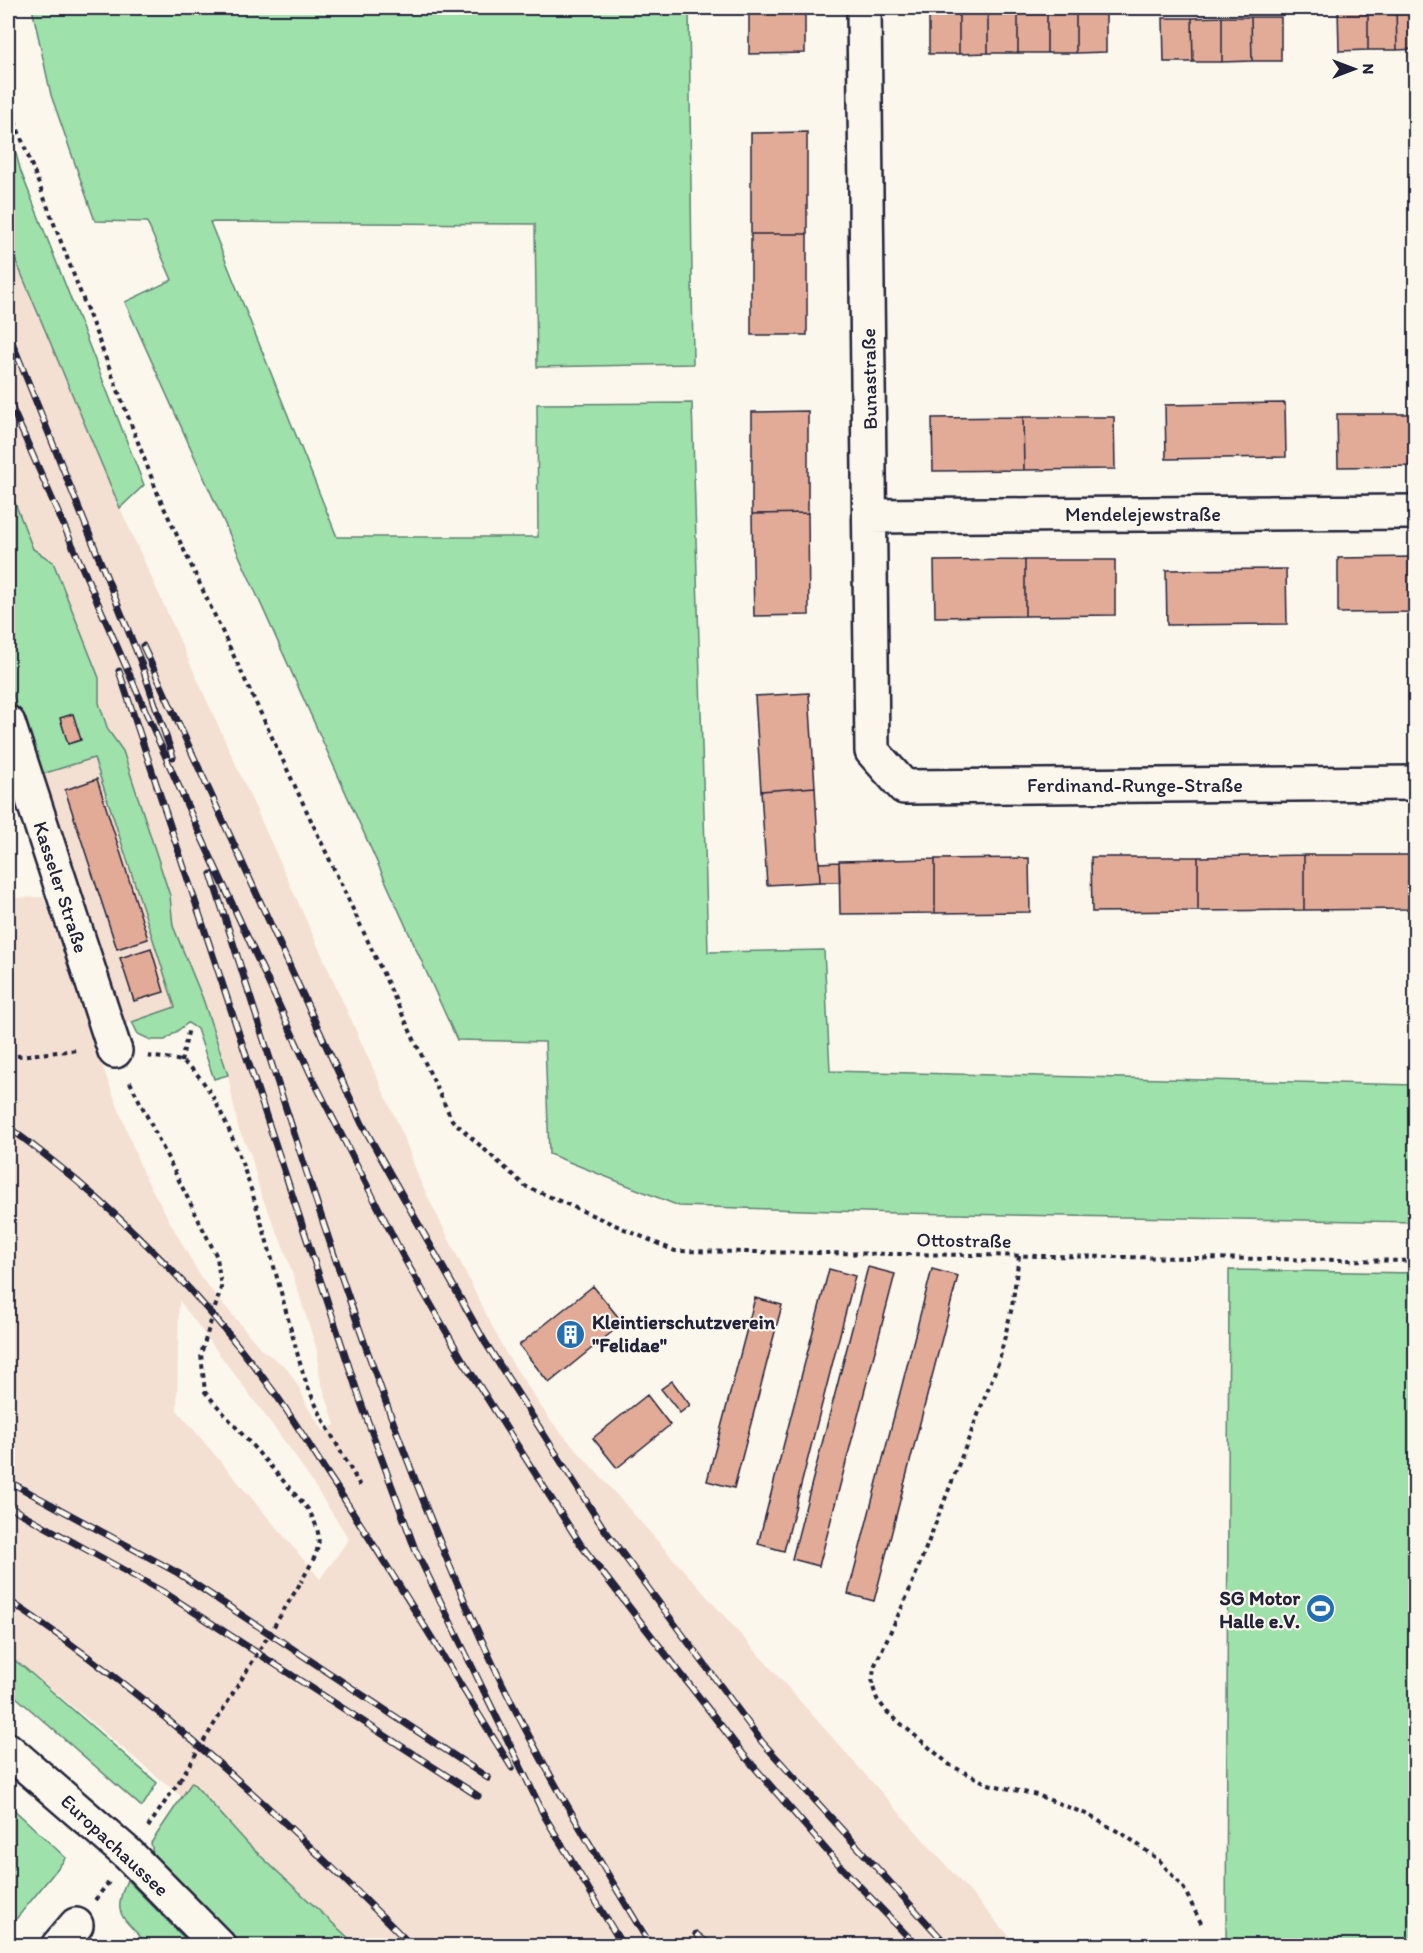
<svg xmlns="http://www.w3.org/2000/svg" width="1423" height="1953" font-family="Itim,sans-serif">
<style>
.built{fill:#f3e0d2;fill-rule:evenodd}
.green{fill:#9ee1ab;stroke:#608273;stroke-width:1.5}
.building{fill:#e1ab97;stroke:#22223b;stroke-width:1.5}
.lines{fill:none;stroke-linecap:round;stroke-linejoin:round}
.minor-casing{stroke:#22223b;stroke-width:38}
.primary-casing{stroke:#22223b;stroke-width:38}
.path{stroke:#22223b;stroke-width:4;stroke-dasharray:4.5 4.5;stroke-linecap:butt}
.minor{stroke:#fbf7ec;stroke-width:33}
.primary{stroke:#fbf7ec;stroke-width:33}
.rail-casing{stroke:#22223b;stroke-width:7}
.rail{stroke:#fbf7ec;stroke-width:4.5;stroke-dasharray:14;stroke-linecap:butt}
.path-bridge{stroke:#22223b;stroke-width:4;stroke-dasharray:4.5 4.5;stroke-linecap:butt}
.labels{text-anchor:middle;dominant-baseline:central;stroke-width:4.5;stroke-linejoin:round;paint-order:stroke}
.street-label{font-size:20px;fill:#22223b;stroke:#fbf7ec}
.poi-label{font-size:20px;font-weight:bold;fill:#22223b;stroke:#fbf7ec;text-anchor:start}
</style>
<rect width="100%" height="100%" fill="#fbf7ec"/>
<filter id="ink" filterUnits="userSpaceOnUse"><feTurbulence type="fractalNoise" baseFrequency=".0167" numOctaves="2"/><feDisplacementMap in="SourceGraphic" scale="12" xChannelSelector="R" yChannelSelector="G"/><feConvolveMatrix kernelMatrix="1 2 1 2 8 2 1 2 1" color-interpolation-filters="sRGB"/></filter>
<g filter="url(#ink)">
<!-- built -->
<path class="built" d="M8,242L120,508L404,1137L420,1181L505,1352L550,1420L1017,1945H356L257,1852L254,1857L26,1668L8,1656V898L44,897L97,1052L143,1173L201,1278L262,1350L286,1367L300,1389L308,1408L324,1431L335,1425L320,1378L317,1350L285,1251L260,1192L251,1155L238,1128L228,1075L203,999L173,926L170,895L123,751L108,730L99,703V678L53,562L33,549L8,485ZM179,1300L291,1450L349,1539L320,1579L177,1410Z
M94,757L175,1007L123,1025L39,775Z"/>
<!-- green -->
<path class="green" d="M32,8H689L693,364L537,367L535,224L210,222L337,537H538L537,404L692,403L708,952L824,950L830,1071L1415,1085V1222L897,1213L679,1206L549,1154L545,1042L457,1040L125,302L172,280L147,222L95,221L51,95Z
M8,125L21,172L144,485L120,508L8,242Z
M8,485L33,549L53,562L99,678V703L108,730L123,751L170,896L173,926L203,999L228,1075L214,1079L197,1029L188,1023L165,1040H151L138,1034L132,1022L175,1007L94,758L39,775L8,680Z
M1229,1270L1415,1273V1945H1226Z
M8,1656L25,1668L157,1783L142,1807L8,1690Z
M192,1782L250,1846L356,1945H243L153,1854L151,1843Z
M8,1804L66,1858L8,1929Z
M127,1880L191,1945H148C125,1918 110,1917 127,1880Z"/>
<!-- building -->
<path class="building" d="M749,8H805V53L749,54Z
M959,8H988V53L959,54Z
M959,8V54H929V9Z
M988,8H1018V53H988Z
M1018,8H1047V53H1018Z
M1047,8H1076V53H1047Z
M1076,8H1106V52L1076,53Z
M1338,8H1368V50L1339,51Z
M1368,8H1396L1397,50H1368Z
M1396,8H1416V49L1397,50Z
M1222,17H1251L1252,61L1222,62Z
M1222,17V62H1193L1192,18Z
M1251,17H1281V61H1252Z
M1163,18H1192L1193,62H1164Z
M807,132V234H751V133Z
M751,234H807V335H751Z
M1285,403L1286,457L1166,459L1165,405Z
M808,411V513L752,514V412Z
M1337,414H1416V466L1338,467Z
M1023,417L1024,470L933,471L932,418Z
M1023,417H1114L1115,469L1024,470Z
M808,513L809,615L754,616L752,514Z
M1416,557V612L1338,613V558Z
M1025,560V616L935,617L934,561Z
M1025,560H1115V615L1025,616Z
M1286,569L1287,624L1167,625L1166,570Z
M809,693L815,787L761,791L755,696Z
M73,714L81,740L68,744L60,718Z
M97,779L148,939L117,949L65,790Z
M815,787L820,882L767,885L761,791Z
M1304,855H1410L1411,909L1304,910Z
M1304,855V910L1198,911V857Z
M1091,857H1198V911L1092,912Z
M1029,858L1030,912L935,913V859Z
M935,859V913L840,914L839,861Z
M839,862L840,882H820L819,863Z
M151,948L164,992L134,1001L120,958Z
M868,1267L895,1274L819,1566L792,1559Z
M829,1269L855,1276L784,1551L758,1544Z
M932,1269L958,1276L874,1601L848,1594Z
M593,1286L623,1323L549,1383L519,1345Z
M755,1298L782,1305L734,1488L707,1481Z
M672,1381L690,1405L680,1413L661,1389Z
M647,1395L670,1425L617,1468L593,1438Z"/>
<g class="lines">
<defs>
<path id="minor" d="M864,8L872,751L904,787L1416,783
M871,516L1416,512
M8,723L115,1051
M58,1946L76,1925"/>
<path id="primary" d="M8,1750L128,1854L219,1946"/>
</defs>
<!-- minor casing -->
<use href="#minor" class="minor-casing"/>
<!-- primary casing -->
<use href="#primary" class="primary-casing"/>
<!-- path -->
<path class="path" d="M8,86L15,122L159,497L452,1120L525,1186L675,1251L1416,1261
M148,1056C158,1058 171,1058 180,1061C237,1085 284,1315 304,1376C315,1410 343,1454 360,1486
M8,1057L78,1050
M181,1062L189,1028
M130,1082L217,1257L221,1288L201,1354L205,1392L308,1509C327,1542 318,1551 301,1582
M1019,1256L1012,1307L999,1361L908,1594L874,1667L872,1684L877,1699L887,1712L950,1765L988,1784L1037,1795L1086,1814L1126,1836L1159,1860L1184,1889L1202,1925
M148,1827L180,1780
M95,1900L109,1882"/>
<!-- minor -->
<use href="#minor" class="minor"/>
<!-- primary -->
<use href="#primary" class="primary"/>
<defs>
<path id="rail" d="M8,332L140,660L173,757
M8,399L194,821L313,1079L404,1258L462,1359L581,1545L743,1754L841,1867L917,1946
M143,646L362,1124L485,1342L602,1526L762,1742L948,1946
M119,671L360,1400L415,1549L545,1817L623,1946
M211,874C293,1129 370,1388 479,1634C527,1742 589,1844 651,1946
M8,1127C109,1200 200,1292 274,1392C294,1420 312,1450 331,1479C394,1574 452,1672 512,1768
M8,1481L178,1573L488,1778
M8,1506L165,1593L478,1796
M8,1600C157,1700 285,1819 412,1946
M696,1934L711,1946"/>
</defs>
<!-- rail casing -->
<use href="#rail" class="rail-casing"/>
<!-- rail -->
<use href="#rail" class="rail"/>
<!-- path-bridge -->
<path class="path-bridge" d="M180,1780L301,1582"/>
</g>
</g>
<!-- icons -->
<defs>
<symbol id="building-disc" viewBox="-11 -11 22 22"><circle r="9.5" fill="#1f6fb2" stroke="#fbf7ec"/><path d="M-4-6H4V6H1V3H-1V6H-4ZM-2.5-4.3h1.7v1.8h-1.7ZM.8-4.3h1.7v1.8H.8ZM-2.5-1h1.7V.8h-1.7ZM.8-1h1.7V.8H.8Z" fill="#fff"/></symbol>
<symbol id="stadium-disc" viewBox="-11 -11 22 22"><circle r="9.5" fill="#1f6fb2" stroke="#fbf7ec"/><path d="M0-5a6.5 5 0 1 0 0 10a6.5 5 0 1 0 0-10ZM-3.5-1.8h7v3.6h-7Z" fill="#fff"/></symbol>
</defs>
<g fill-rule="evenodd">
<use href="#building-disc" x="554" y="1318" width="33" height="33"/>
<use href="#stadium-disc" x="1304" y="1592" width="33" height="33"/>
</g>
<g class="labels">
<!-- street labels -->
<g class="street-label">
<text transform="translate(869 379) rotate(-91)">Bunastraße</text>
<text x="1143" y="514">Mendelejewstraße</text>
<text x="1135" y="785">Ferdinand-Runge-Straße</text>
<text transform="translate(61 887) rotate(72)">Kasseler Straße</text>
<text transform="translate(964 1240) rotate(1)">Ottostraße</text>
<text transform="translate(115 1845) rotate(43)">Europachaussee</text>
</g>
<!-- poi labels -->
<g class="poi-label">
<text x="592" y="1322">Kleintierschutzverein<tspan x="592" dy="23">"Felidae"</tspan></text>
<text x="1300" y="1598" text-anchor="end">SG Motor<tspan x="1300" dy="23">Halle e.V.</tspan></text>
</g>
</g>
<!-- margin -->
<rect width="1423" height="1953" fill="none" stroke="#fbf7ec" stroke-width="30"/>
<rect x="15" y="15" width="1393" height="1923" fill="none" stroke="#22223b" stroke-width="2" filter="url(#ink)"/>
<!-- north arrow -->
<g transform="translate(1354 69) rotate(90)" stroke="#fbf7ec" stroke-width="4.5" paint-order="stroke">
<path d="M0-4.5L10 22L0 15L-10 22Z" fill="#22223b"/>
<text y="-9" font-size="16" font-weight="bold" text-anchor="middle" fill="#22223b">N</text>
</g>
</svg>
